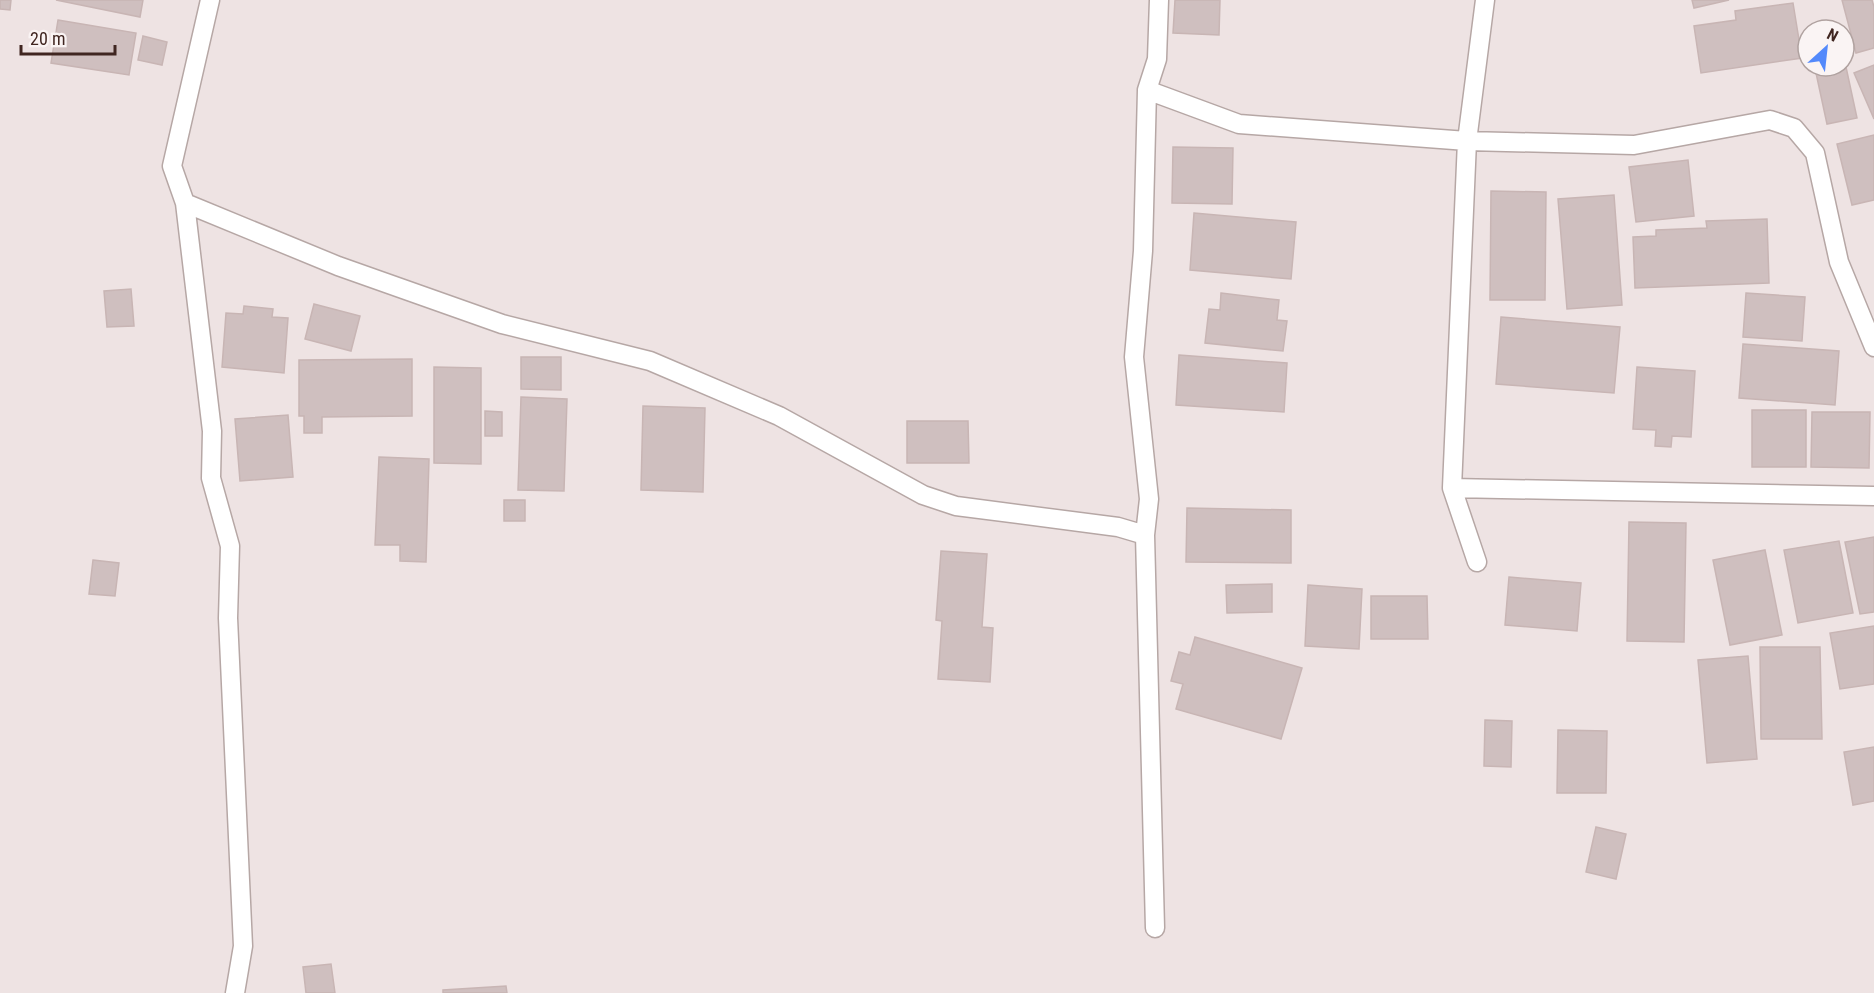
<svg xmlns="http://www.w3.org/2000/svg" width="1874" height="993" font-family="'Roboto Condensed',sans-serif">
<style>
.building{fill:#cfbfbf;stroke:#c8b5b4;stroke-width:1.5}
.lines{fill:none;stroke-linecap:round;stroke-linejoin:round}
.street-casing{stroke:#b6a7a5;stroke-width:21}
.street{stroke:#fff;stroke-width:18}
</style>
<rect width="100%" height="100%" fill="#eee3e3"/>
<!-- building -->
<path class="building" d="M0,0H11L10,10L0,9Z
M56,0H143L140,17Z
M1175,0H1220L1219,35L1173,33Z
M1692,0H1729L1694,8Z
M1842,0H1872L1874,7V48L1856,53Z
M1793,3L1802,58L1701,73L1694,26L1736,20L1735,11Z
M58,20L136,33L129,75L51,63Z
M143,36L167,42L162,65L138,60Z
M1874,65V119L1854,73Z
M1846,67L1857,118L1827,124L1816,73Z
M1874,135V200L1852,205L1837,144Z
M1173,147L1233,148L1232,204L1172,203Z
M1688,160L1694,216L1636,222L1629,167Z
M1491,191L1546,192L1545,300H1490Z
M1614,195L1622,305L1567,309L1558,199Z
M1194,213L1296,222L1291,279L1190,270Z
M1767,219L1769,283L1635,288L1633,237L1656,236V230L1707,228L1706,221Z
M131,289L134,326L107,327L104,291Z
M1221,293L1279,300L1277,320L1287,321L1283,351L1205,343L1209,309L1220,310Z
M1746,293L1805,297L1802,341L1743,337Z
M314,304L360,316L351,351L305,339Z
M244,306L273,309L272,317L288,318L284,373L222,367L226,313L243,314Z
M1501,317L1620,327L1614,393L1496,384Z
M1743,344L1839,351L1835,405L1739,398Z
M1179,355L1287,363L1284,412L1176,405Z
M521,357H561V390L521,389Z
M412,359V416L322,417V433H304V416H299V360Z
M434,367L481,368V464L434,463Z
M1637,367L1695,371L1691,437L1672,436L1671,447L1655,446L1656,430L1633,429Z
M521,397L567,399L564,491L518,490Z
M643,406L705,408L703,492L641,490Z
M1752,410H1806V467H1752Z
M485,411L502,412V436H485Z
M1812,412H1870L1869,468L1811,467Z
M288,415L293,477L240,481L235,419Z
M907,421H968L969,463H907Z
M379,457L429,459L426,562L400,561V545H375Z
M504,500H525V521H504Z
M1187,508L1291,510V563L1186,562Z
M1629,522L1686,523L1684,642L1627,641Z
M1874,537V612L1860,614L1845,542Z
M1839,541L1853,613L1798,623L1784,550Z
M1765,550L1782,635L1730,645L1713,560Z
M941,551L987,554L982,627L993,628L990,682L938,679L942,621L936,620Z
M93,560L119,563L115,596L89,594Z
M1509,577L1581,583L1577,631L1505,625Z
M1272,584V612L1227,613L1226,585Z
M1308,585L1362,589L1359,649L1305,646Z
M1371,596H1427L1428,639H1371Z
M1874,626V684L1840,689L1830,633Z
M1195,637L1302,668L1281,739L1176,709L1183,684L1171,681L1179,652L1190,655Z
M1760,647H1820L1822,739H1761Z
M1748,656L1757,759L1707,763L1698,660Z
M1485,720L1512,721L1511,767L1484,766Z
M1558,730L1607,731L1606,793H1557Z
M1874,747V801L1853,805L1844,752Z
M1596,827L1626,834L1616,879L1586,872Z
M331,964L335,993H306L303,967Z
M506,986L507,993H443V990Z"/>
<g class="lines">
<defs>
<path id="street" d="M210,0L172,166L185,203L212,431L211,478L230,546L228,618L243,946L235,993
M1147,90L1239,124L1467,141L1634,145L1770,120L1794,128L1815,153L1839,262L1874,347
M185,203L338,266L502,324L650,361L779,416L923,495L956,506L1118,527L1145,535
M1452,488L1874,496
M1477,562L1452,488L1467,141L1485,0
M1155,928L1145,535L1149,499L1134,357L1143,251L1147,90L1157,59L1159,0"/>
</defs>
<!-- street casing -->
<use href="#street" class="street-casing"/>
<!-- street -->
<use href="#street" class="street"/>
</g>
<!-- north arrow -->
<g transform="translate(1826 48) rotate(27)"><circle r="28" fill="#faf4f4" stroke="#b0a2a0" stroke-width="1.5"/>
<path d="M0-4.5L10 22L0 15L-10 22Z" fill="#5389fb"/>
<text y="-9" font-size="16" font-weight="bold" text-anchor="middle" fill="#402621">N</text>
</g>
<!-- scale -->
<path d="M21 45v9h94v-9" fill="none" stroke="#402621" stroke-width="3"/>
<text x="30" y="45" font-size="18" fill="#402621" stroke="#faf4f4" stroke-width="4.5" paint-order="stroke">20 m</text>
</svg>
